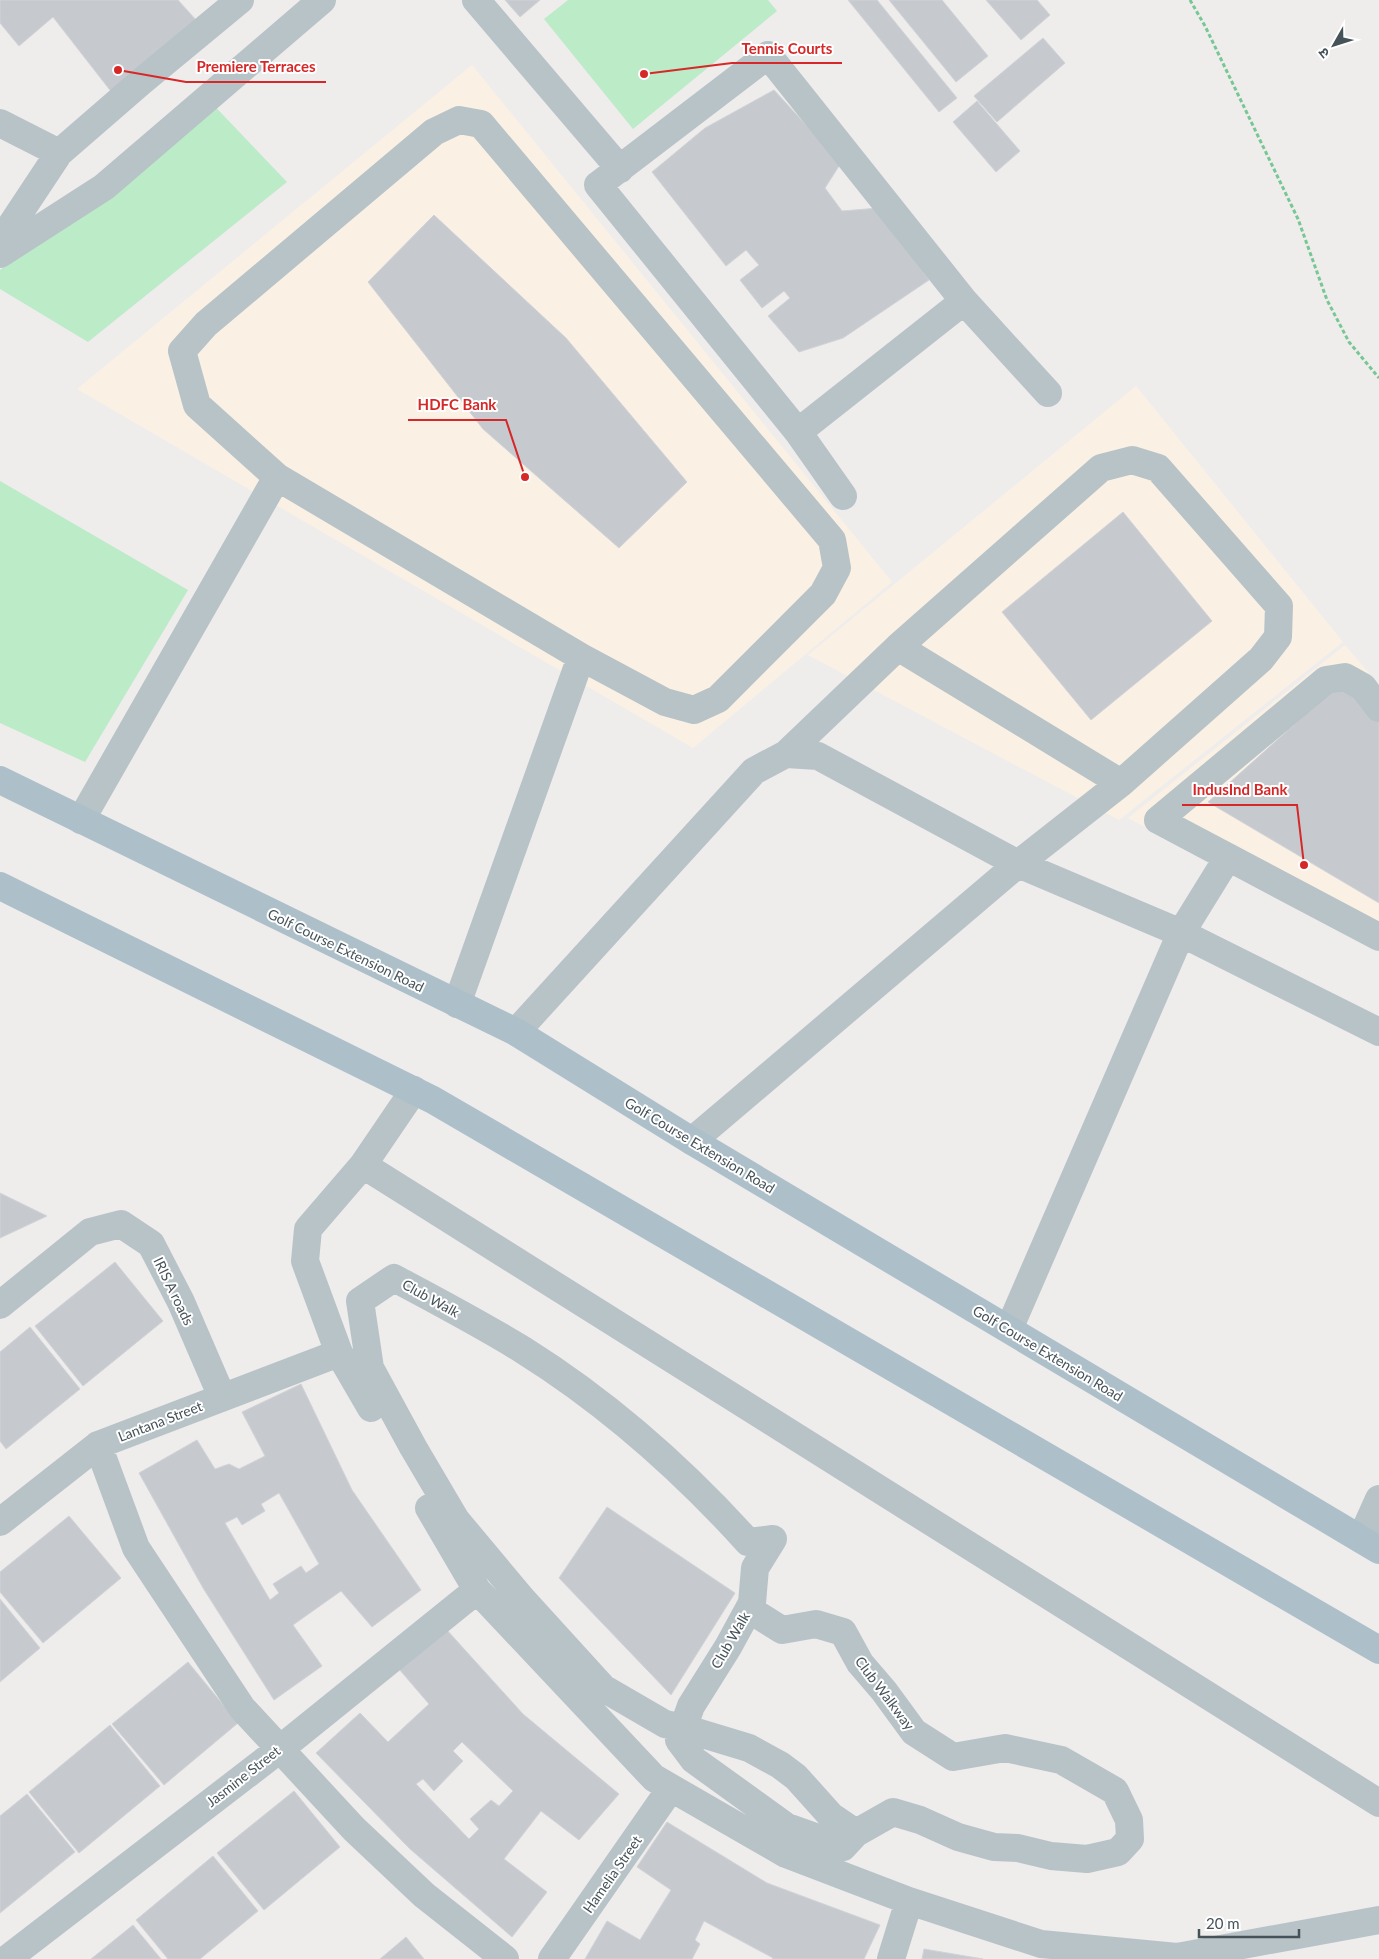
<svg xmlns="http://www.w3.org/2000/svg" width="1379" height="1959" font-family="Lato,'Noto Sans Devanagari',sans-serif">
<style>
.commercial{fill:#faf1e4}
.green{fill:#bbebc7}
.building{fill:#c6cacf;stroke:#d0d3d7;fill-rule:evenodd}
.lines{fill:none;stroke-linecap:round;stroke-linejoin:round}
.path{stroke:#76c793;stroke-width:3;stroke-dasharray:4 2.5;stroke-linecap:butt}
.minor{stroke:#b8c3c8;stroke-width:28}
.major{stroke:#adc0ca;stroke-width:28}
.labels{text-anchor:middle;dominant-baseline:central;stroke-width:4;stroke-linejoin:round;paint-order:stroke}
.street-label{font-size:14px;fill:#455258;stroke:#fff}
.leader{fill:none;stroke:#d62828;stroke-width:2}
.callout-dot{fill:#d62828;stroke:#fff;stroke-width:2}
.callout-label{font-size:15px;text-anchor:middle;font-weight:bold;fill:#d62828;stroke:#fff;stroke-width:4;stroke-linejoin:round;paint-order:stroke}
</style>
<rect width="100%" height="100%" fill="#efecec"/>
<!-- commercial -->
<path class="commercial" d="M472,65L892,582L693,748L77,389Z
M1136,386L1343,642L1119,820L808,655Z
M1345,645L1379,685V950L1128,818Z"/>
<!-- green -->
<path class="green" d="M568,0H768L777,11L633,129L544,19Z
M204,95L287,182L88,342L0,289V270Z
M0,481L188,590L85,762L0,723Z"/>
<!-- building -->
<path class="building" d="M0,0H178L197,21L113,94L53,17L19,46L0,23Z
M505,0H540L520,17Z
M848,0H877L957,98L939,112Z
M889,0H942L988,56L956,82Z
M986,0H1037L1050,15L1021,40Z
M1043,38L1065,63L997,122L974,96Z
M774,90L841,163L825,188L842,211L879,208L929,280L843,338L799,352L768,316L790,298L784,291L762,308L740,280L759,265L746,250L726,266L652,172L705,128Z
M977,101L1020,151L996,172L953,122Z
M434,215L566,338L687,482L619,548L483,429L368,282Z
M1123,512L1212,621L1091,720L1002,612Z
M1346,678L1379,721V903L1208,802Z
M0,1193L47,1216L0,1238Z
M115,1262L163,1321L83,1386L35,1326Z
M30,1327L80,1389L6,1449L0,1441V1352Z
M301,1384L352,1490L421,1590L372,1627L341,1591L293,1625L322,1666L274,1700L203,1588L139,1473L197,1440L215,1469L229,1464L239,1469L265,1456L242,1412ZM279,1493L319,1564L306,1573L301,1566L273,1584L279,1593L270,1600L225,1523L237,1517L242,1525L265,1511L261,1504Z
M607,1507L735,1593L671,1695L559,1578Z
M69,1516L121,1578L43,1643L0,1592V1572Z
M0,1599L40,1648L0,1682Z
M446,1629L523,1714L619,1794L579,1840L541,1811L504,1859L547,1892L512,1937L410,1849L316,1753L360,1713L388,1742L429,1704L399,1669ZM462,1742L513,1791L499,1806L491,1800L470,1819L479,1829L469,1839L416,1784L423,1779L434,1791L463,1761L453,1751Z
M188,1662L238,1723L164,1785L112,1724Z
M110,1725L160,1786L79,1853L29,1792Z
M294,1791L340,1847L264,1910L217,1853Z
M27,1794L75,1852L0,1913V1816Z
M667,1822L767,1883L880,1925L864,1959H772L773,1958L704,1921L695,1940L700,1944L692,1959H585L607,1921L640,1940L671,1890L637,1867Z
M213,1856L258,1911L200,1959H168L136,1920Z
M133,1925L161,1959H91Z
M406,1937L424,1959H380Z
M924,1949L983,1959H922Z"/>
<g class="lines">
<!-- path -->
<path class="path" d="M1190,0L1205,26L1298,219L1327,300L1349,342L1379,378"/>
<!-- minor -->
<path class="minor" d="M476,0L620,169
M459,120L481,124L832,540L837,568L823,594L718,699L694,710L665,702L581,657L277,477L197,405L182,351L206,324L434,132Z
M0,123L59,153
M0,242L59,153L142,81L240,0
M0,254L104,187L322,0
M964,301L798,432L598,185L768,55L964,301L1048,393
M798,432L843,496
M898,647L1121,783
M1379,708L1363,687L1345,677L1326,680L1158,820L1379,937
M81,820L277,477
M457,1004L581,657
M516,1032L754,771L786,754L818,756L1018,864L1181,933L1379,1032
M692,1141L1018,864L1121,783L1261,659L1278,637L1279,606L1158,468L1132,460L1101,468L898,647L786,754
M363,1165L1379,1803
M0,1305L90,1232L121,1224L151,1244L181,1302L222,1397
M1009,1329L1181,933L1228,857
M371,1408L339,1353L305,1261L308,1229L363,1165L414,1090
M98,1445L136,1548L242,1708L354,1829L424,1895L505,1959
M429,1508L477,1590L654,1778L786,1854L909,1901L1041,1944L1177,1957L1379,1920
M0,1522L98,1445L339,1353
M1361,1539L1379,1499
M755,1613L782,1630L816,1624L843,1632L860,1663L884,1691L914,1732L953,1757L1005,1748L1061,1760L1115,1791L1129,1820L1130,1839L1118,1852L1087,1859L1051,1856L1018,1848L994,1847L958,1837L920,1820L893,1812L856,1833L831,1816L796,1777L780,1765L749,1748L683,1728L665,1724L603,1688L522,1599L456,1520L413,1447L370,1368L360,1301L394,1278C437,1301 481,1324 523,1350C606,1402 682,1469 748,1542L773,1539L755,1568L752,1603L728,1647L691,1706L679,1740L694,1760L787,1827L843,1847L856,1833
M7,1959L280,1749L477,1590
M552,1959L671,1788
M891,1959L909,1901"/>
<!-- major -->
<path class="major" d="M0,780L516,1032L692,1141L1379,1550
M0,886L433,1100L1379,1650"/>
</g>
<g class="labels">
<!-- street labels -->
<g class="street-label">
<text transform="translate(346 950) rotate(26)">Golf Course Extension Road</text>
<text transform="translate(700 1145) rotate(31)">Golf Course Extension Road</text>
<text transform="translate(174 1291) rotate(64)">IRIS A roads</text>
<text transform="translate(431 1298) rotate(29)">Club Walk</text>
<text transform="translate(1048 1353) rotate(31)">Golf Course Extension Road</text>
<text transform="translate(160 1421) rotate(-21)">Lantana Street</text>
<text transform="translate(730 1640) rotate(-60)">Club Walk</text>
<text transform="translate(885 1693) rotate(53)">Club Walkway</text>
<text transform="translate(243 1776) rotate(-38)">Jasmine Street</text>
<text transform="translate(612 1874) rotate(-55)">Hamelia Street</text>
</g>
</g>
<!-- callouts -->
<path class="leader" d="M644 74L732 63H842M118 70L186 82H326M525 477L506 420H408M1304 865L1297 805H1182"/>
<g class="callout-dot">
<circle cx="644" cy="74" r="5"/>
<circle cx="118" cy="70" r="5"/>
<circle cx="525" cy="477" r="5"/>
<circle cx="1304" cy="865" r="5"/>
</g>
<g class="callout-label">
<text x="787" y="54">Tennis Courts</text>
<text x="256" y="72">Premiere Terraces</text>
<text x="457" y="410">HDFC Bank</text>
<text x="1240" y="795">IndusInd Bank</text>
</g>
<!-- north arrow -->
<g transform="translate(1334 45) rotate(231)" stroke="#ffffff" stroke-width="4" paint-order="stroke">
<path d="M0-4L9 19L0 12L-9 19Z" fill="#455258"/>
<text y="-8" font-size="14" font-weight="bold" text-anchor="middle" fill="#455258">उ</text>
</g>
<!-- scale -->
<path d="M1199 1929v8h100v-8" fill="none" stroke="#455258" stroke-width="2.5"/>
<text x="1206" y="1929" font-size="15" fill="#455258" stroke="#ffffff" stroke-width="4" paint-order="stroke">20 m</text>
</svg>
